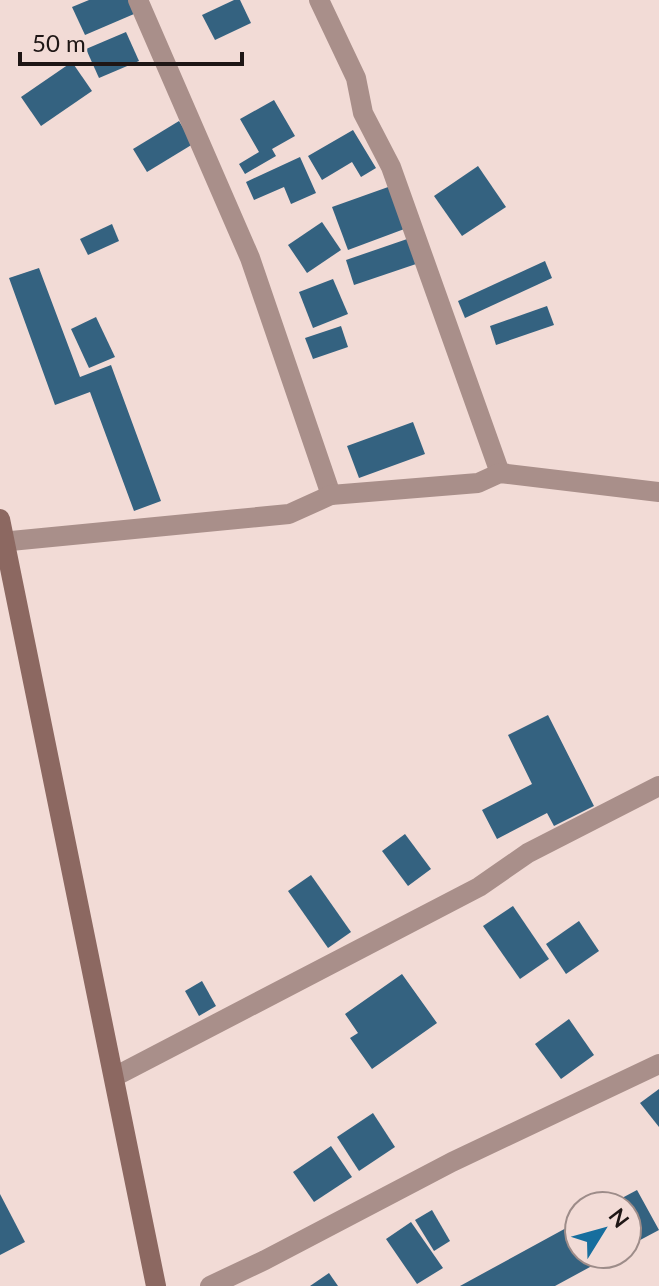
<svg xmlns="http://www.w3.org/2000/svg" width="659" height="1286" viewBox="0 0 659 1286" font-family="Lato,sans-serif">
  <rect width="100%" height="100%" fill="#f2dbd6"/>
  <!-- building -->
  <g fill="#346280">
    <path d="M89,0H136L141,11L85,35L72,7Z"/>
    <path d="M234,0H240L251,23L215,40L202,15Z"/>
    <path d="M126,32L139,61L99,78L86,49Z"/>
    <path d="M72,62L92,91L41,126L21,97Z"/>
    <path d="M274,100L295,136L272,149L276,156L245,174L239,164L259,152L240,119Z"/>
    <path d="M179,121L193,144L147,172L133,149Z"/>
    <path d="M353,130L376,168L361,177L352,162L322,180L308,156Z"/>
    <path d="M300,157L316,193L291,204L284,187L254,200L246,182Z"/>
    <path d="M478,166L506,207L462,236L434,196Z"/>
    <path d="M391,186L407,228L348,250L332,207Z"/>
    <path d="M322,222L341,250L307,273L288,245Z"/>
    <path d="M112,224L119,241L88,255L80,239Z"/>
    <path d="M413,237L422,262L354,285L346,260Z"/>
    <path d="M545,261L552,278L465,318L458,301Z"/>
    <path d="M39,268L80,377L111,365L161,501L134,511L90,392L55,405L9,278Z"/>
    <path d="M333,279L348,314L313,328L299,292Z"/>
    <path d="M547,306L554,325L496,345L490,326Z"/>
    <path d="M96,317L115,357L89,368L71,329Z"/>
    <path d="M341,326L348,347L313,359L305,338Z"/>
    <path d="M413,422L425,454L359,478L347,446Z"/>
    <path d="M548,715L594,806L554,826L547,813L497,839L482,810L532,784L508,735Z"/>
    <path d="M405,834L431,869L408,886L382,851Z"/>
    <path d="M311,875L351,932L328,948L288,891Z"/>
    <path d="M513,906L549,959L520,979L483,926Z"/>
    <path d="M579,921L599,951L566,974L546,944Z"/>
    <path d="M402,974L437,1023L372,1069L350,1038L358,1033L345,1014Z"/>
    <path d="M202,981L216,1006L199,1016L185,991Z"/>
    <path d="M569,1019L594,1055L561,1079L535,1044Z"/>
    <path d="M659,1089V1127L640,1103Z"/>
    <path d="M373,1113L395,1147L359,1171L337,1137Z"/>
    <path d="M331,1146L352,1177L314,1202L293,1172Z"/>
    <path d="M637,1190L659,1230L627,1247V1206H607Z"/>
    <path d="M0,1194L25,1242L0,1255Z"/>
    <path d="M432,1210L450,1241L434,1251L415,1220Z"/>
    <path d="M579,1221V1254H614L555,1286H460Z"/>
    <path d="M411,1222L443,1268L417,1284L386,1239Z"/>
    <path d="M329,1273L338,1286H310Z"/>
  </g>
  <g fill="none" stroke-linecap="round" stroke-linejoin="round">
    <!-- street -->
    <g stroke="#a98f8a" stroke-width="20">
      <path d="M138,0L250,258L331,495"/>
      <path d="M319,0L356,78L363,113L391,167L500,473"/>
      <path d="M0,542L289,514L331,495L478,483L500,473L659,492"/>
      <path d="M114,1077L479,887L528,853L659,786"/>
      <path d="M210,1286L265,1260L452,1162L659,1064"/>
    </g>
    <!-- secondary -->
    <path stroke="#8c6861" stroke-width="20" d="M0,519L156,1286"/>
  </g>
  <!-- north arrow -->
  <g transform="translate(603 1230) rotate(53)"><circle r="38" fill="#f2dbd6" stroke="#9d8c89" stroke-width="2"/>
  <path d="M0-6L14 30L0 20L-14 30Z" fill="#176e9e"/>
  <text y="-12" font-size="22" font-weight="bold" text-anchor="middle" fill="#1e1615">N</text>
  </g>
  <!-- scale -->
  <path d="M20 52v12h222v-12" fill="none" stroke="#1e1615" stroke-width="4"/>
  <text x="32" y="52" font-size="24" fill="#1e1615" stroke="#f2dbd6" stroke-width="6" paint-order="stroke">50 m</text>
</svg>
